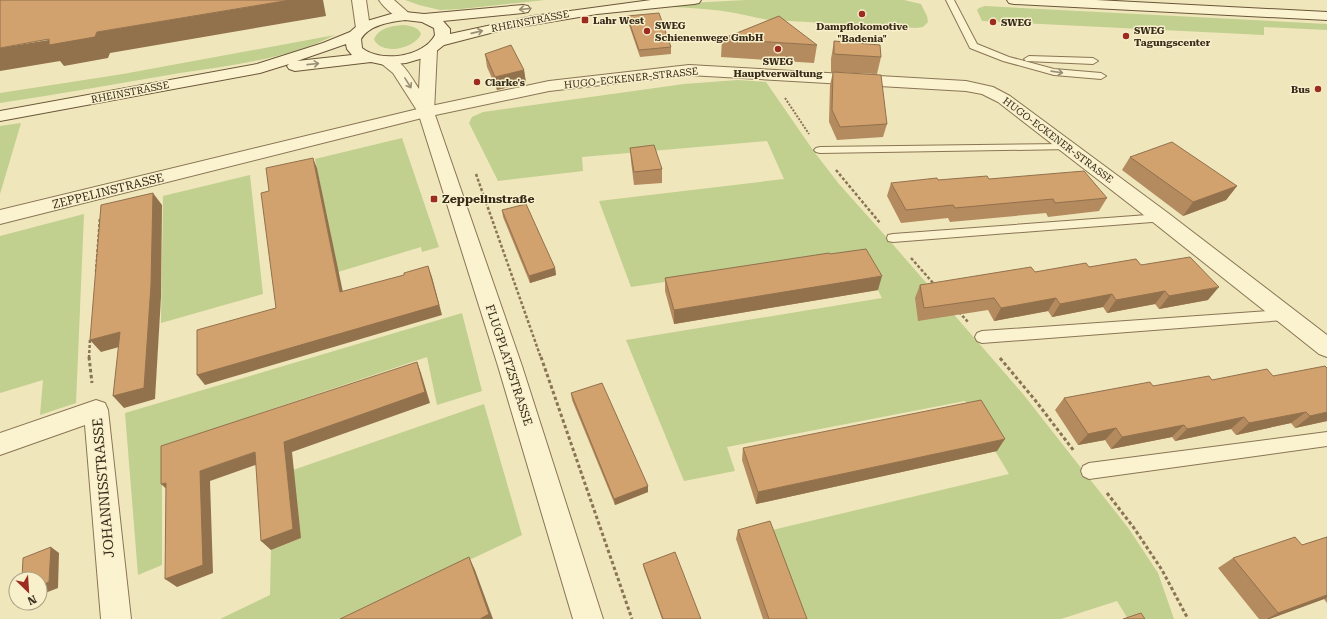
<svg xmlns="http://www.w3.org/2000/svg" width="1327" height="619" viewBox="0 0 1327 619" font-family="'Roboto Serif',serif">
  <rect width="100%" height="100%" fill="#f0e6bb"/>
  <!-- green -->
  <g fill="#c1cf8f">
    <path d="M405,0H545L461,9L440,10L419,5Z"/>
    <path d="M746,0H904L921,4L927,16L928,22L923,27L916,28L771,20C759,19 747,15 735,13C714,9 693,8 672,7L670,4Z"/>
    <path d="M985,6L1327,24V30L1264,27V35L982,21L977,10L979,8Z"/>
    <path d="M403,25C411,26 417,26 421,34C415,49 381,56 374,39C379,28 391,26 403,25Z"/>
    <path d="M335,35C288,59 232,65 180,73C120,83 60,94 0,103V93L123,74Z"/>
    <path d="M738,80L766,82L815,153L839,184L889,240L1023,394L1129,529L1158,573L1174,619H1128L1117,601L1061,619H801L768,531L1009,474L965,401L727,447L735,471L684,481L626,340L882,298L859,253L631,287L599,201L784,179L767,141L582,157L583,171L498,181L469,123L472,117L483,112L684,84Z"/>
    <path d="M21,123L0,194V126Z"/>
    <path d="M402,138L439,247L422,252L421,247L338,272L315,159Z"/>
    <path d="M250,175L263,294L161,323L163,196Z"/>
    <path d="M84,214L76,403L40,415L43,380L0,393V236Z"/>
    <path d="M462,313L482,391L437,405L427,357L162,446V565L138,575L125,413Z"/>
    <path d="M484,404L522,535L345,619H220L270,595L271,550L301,538L267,479Z"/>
  </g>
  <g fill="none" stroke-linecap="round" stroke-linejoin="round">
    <!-- service casing -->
    <g stroke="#897554" stroke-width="2">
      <g id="service">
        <path d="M946,0H954L977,44L1009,57L1054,69L1101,73L1106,76L1101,79L1054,75L1003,61L970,48Z"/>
        <path d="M1029,56L1093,58L1098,61L1093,64L1026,61L1024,59Z"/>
        <path d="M1067,144L1071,145L1073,147L1071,149L820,153L816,152L814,150L816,148L820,147Z"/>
        <path d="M1161,214L1165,215L1167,218L1165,221L893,242L888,241L887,238L888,235L893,234Z"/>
        <path d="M1284,310L1289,311L1291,315L1289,319L1284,320L982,343L977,341L975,337L977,333L982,331Z"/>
        <path d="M1327,432V446L1089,479L1083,476L1081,471L1083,466L1089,463Z"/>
      </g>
    </g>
    <!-- minor casing -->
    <g stroke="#897554" stroke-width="2">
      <g id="minor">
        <path d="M689,65L966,81L993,87L1010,96L1168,213L1327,335V357L1319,354L1154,223L998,102L982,94L966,91L689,75L549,91L426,117L0,224V210L426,107L549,81Z"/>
        <path d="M96,400L105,403L108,410L131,619H101L85,425L0,455V433Z"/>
      </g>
    </g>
    <!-- tertiary casing -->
    <g stroke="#897554" stroke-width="2">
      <g id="tertiary">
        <path d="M352,0H366L370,28L368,31L363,32L358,31L356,28Z"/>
        <path d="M379,0H394L412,16L410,19C399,22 385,9 379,0Z"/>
        <path d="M429,45L434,47L437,50L434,112L522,366L603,619H573L498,366L418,112L393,73L377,60L380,57C398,52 410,75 419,89L421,50L424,47Z"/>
      </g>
    </g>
    <!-- secondary casing -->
    <g stroke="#6a5638" stroke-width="2">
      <g id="secondary">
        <path d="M651,0H701L699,3L694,4L597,14L502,30L444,45L430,56L406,63L385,65L371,62L295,71L289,69L287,66L289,64L260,73L0,121V111L257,64L323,43L350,32L358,25L367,21L391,14L405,12L424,14L523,5L528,6L530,9L528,12L523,13L443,21L450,29V34L533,16ZM405,20L422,22L434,28L435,35C424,57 381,63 362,48L361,39C369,25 390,22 405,20ZM346,44L347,49L352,55L297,61Z"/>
        <path d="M1007,0H1096L1327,12V20L1014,4L1009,3Z"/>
      </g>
    </g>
    <!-- path-far2 -->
    <path stroke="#897554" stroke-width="2" stroke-dasharray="2 1.5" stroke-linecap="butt" d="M785,98L809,134"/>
    <!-- path-far1 -->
    <g stroke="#897554" stroke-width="2.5" stroke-dasharray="3 2" stroke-linecap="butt">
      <path d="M836,170L880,223"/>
      <path d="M476,174L541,358"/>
      <path d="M911,258L934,284"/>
      <path d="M96,272L100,217"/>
      <path d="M959,312L968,322"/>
      <path d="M89,358L90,339"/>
    </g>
    <!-- path -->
    <g stroke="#897554" stroke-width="3" stroke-dasharray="3.5 2.5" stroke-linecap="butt">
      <path d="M89,357L92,383"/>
      <path d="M541,357L632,619"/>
      <path d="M1000,358L1035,400L1074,451"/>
      <path d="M1107,493L1134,528L1162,570L1188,619"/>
    </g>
    <!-- service -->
    <use href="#service" fill="#fbf2cf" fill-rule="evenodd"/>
    <!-- minor -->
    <use href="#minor" fill="#fbf2cf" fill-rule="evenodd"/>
    <!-- tertiary -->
    <use href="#tertiary" fill="#fbf2cf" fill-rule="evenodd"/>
    <!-- secondary -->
    <use href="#secondary" fill="#fbf2cf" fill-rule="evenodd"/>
  </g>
  <!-- wall -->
  <g fill="#b48a5f">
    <path d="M627,16L671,47V54L640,57L628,22Z"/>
    <path d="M722,39L817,45L814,63L721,57Z"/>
    <path d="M834,41L881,57L877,74L831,72V59Z"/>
    <path d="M485,54L524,70L526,83L497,90L487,67Z"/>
    <path d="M833,72L887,124L883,137L837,140L829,122L830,85Z"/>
    <path d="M630,148L662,169V183L634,185L631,161Z"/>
    <path d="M1130,157L1237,186L1226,200L1183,216L1122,170Z"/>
    <path d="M989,179L1107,198L1099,211L1048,217L1046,213L950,222L948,218L901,223L887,196L891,183Z"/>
    <path d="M502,210L555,268L556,275L530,283L503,217Z"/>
    <path d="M830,254L878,290L674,324L665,291V278Z"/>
    <path d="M1141,265L1208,300L1159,309L1155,304L1107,313L1103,307L1052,317L1048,311L994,321L988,310L918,321L915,298L920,285L1035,272L1089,267Z"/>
    <path d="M1273,376L1327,421L1295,428L1291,423L1236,435L1231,429L1175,441L1172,437L1111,449L1105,440L1078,445L1055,410L1064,398L1153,386L1212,380Z"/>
    <path d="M571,393L648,486V492L615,505L572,400Z"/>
    <path d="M743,448L997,451L756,504L742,460Z"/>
    <path d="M738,530L807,619H763L736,539Z"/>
    <path d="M1327,537V603L1324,599L1269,619H1259L1218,568L1233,558L1302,545Z"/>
    <path d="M643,564L701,619H662L644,569Z"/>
  </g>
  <!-- shaded-wall -->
  <g fill="#92714d">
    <path d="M290,0H323L326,16L110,53L108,58L64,66L60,61L0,71V48Z"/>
    <path d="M524,70L526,83L497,90L495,77Z"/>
    <path d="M313,158L317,168L345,302L340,292Z"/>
    <path d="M1237,186L1226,200L1183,216L1193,202Z"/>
    <path d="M153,193L162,205L161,297L155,399L124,408L113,396Z"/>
    <path d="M428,266L432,277L442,315L205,385L197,375Z"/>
    <path d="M555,268L556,275L530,283L529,276Z"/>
    <path d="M882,276L878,290L674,324V310Z"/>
    <path d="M1219,287L1208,300L1159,309L1169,296Z"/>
    <path d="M1165,291L1155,304L1107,313L1116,300Z"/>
    <path d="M1112,294L1103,307L1052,317L1060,304Z"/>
    <path d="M1056,298L1048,311L994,321L1001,308Z"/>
    <path d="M120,332L130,344L101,352L90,340Z"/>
    <path d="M417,362L421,373L430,403L292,452L301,538L271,550L261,541L284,442Z"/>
    <path d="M1306,412L1291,423L1236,435L1249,423Z"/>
    <path d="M1327,412V421L1295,428L1310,416Z"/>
    <path d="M1244,417L1231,429L1175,441L1187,429Z"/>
    <path d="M1184,425L1172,437L1111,449L1122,437Z"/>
    <path d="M1116,428L1105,440L1078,445L1088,434Z"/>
    <path d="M1005,439L997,451L756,504L758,492Z"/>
    <path d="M255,452L264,462L210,481L213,573L177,587L165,579L200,471Z"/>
    <path d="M166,483L172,494L161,484Z"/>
    <path d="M648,486V492L615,505L614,499Z"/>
    <path d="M51,547L59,553L58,588L40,595V586Z"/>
    <path d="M469,557L475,570L493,619H480Z"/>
    <path d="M1327,595V598L1324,599L1269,619H1267L1278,613Z"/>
  </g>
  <!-- building -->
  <g fill="#d1a16e" stroke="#92714d">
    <path d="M0,0H290L97,32L95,37L49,45V39L0,48Z"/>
    <path d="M659,13L671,47L639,50L627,16Z"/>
    <path d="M779,16L817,45L722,39Z"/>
    <path d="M834,41L880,45L881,57L834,54Z"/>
    <path d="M511,45L524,70L495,77L485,54Z"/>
    <path d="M833,72L881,75L887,124L840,127L832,110Z"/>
    <path d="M1172,142L1237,186L1193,202L1130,157Z"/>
    <path d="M654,145L662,169L634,172L630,148Z"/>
    <path d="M313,158L340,292L404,275V273L428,266L439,305L197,375V330L276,308L261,193L269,191L266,168Z"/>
    <path d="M1084,171L1107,198L1055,203L1053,199L955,208L953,205L906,210L891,183L937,178L938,180L987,176L989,179Z"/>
    <path d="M153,193L151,285L144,388L113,396L120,332L90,340L101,205Z"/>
    <path d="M526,204L555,268L529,276L502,210Z"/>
    <path d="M866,249L882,276L674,310L665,278L829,253L830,254Z"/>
    <path d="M1190,257L1219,287L1169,296L1165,291L1116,300L1112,294L1060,304L1056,298L1001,308L994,298L924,308L920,285L1031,267L1035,272L1086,263L1089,267L1136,259L1141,265Z"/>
    <path d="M417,362L425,392L284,442L293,529L261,541L255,452L200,471L203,565L165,579L166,483L161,484V446Z"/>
    <path d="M1325,366L1327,368V412L1310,416L1306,412L1249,423L1244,417L1187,429L1184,425L1122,437L1116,428L1088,434L1064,398L1150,382L1153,386L1209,376L1212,380L1267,369L1273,376Z"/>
    <path d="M602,383L648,486L614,499L571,393Z"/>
    <path d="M981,400L1005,439L758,492L743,448Z"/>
    <path d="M770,521L807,619H769L738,530Z"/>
    <path d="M1295,537L1302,545L1327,537V595L1278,613L1233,558Z"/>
    <path d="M51,547L49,582L40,586V579H22L23,558Z"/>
    <path d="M675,552L701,619H663L643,564Z"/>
    <path d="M469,557L489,614L480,619H340Z"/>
    <path d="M1141,613L1145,619H1123Z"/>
  </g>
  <!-- one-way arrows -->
  <defs><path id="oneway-shaft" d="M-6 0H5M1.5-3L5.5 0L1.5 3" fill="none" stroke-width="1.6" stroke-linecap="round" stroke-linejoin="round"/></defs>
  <g stroke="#998e74">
    <use href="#oneway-shaft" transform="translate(525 9) rotate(174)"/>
    <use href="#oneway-shaft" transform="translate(477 32) rotate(-13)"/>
    <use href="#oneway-shaft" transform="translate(313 64) rotate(-6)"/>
    <use href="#oneway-shaft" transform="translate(1057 72) rotate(8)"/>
    <use href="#oneway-shaft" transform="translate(408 83) rotate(58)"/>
  </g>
  <!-- markers -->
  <g fill="#9c2b20" stroke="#f8efcb" stroke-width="1.5">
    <circle cx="862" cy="14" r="4"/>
    <rect x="581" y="16" width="8" height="8" rx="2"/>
    <circle cx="993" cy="22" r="4"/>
    <circle cx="647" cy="31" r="4"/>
    <circle cx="1126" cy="36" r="4"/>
    <circle cx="778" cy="49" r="4"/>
    <circle cx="477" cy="82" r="4"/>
    <circle cx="1318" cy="89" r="4"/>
    <rect x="430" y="195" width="8" height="8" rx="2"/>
  </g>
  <g text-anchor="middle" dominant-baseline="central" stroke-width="3" stroke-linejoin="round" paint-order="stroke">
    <!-- far-poi labels -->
    <g font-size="10" font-weight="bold" fill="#372b1a" stroke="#f8efcb" text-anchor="start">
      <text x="593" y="20">Lahr West</text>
      <text x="1001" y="22">SWEG</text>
      <text x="655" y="25">SWEG<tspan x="655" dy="12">Schienenwege GmbH</tspan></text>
      <text x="862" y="26" text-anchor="middle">Dampflokomotive<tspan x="862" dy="12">"Badenia"</tspan></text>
      <text x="1134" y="30">SWEG<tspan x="1134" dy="12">Tagungscenter</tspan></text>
      <text x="778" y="61" text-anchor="middle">SWEG<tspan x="778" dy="12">Hauptverwaltung</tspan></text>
      <text x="485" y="82">Clarke's</text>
      <text x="1310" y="89" text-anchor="end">Bus</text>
    </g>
    <!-- far-street labels -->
    <g font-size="10" fill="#372b1a" stroke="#f8efcb">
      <text transform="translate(530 21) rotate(-11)">RHEINSTRASSE</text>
      <text transform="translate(631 78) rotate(-6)">HUGO-ECKENER-STRASSE</text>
      <text transform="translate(130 92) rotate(-11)">RHEINSTRASSE</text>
      <text transform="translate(1058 140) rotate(37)">HUGO-ECKENER-STRASSE</text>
    </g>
    <!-- street labels -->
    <g font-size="12" fill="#372b1a" stroke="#f8efcb">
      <text transform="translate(108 191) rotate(-14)">ZEPPELINSTRASSE</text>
      <text transform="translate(509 365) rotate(72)">FLUGPLATZSTRASSE</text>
    </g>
    <!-- poi labels -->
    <g font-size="12" font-weight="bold" fill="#372b1a" stroke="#f8efcb" text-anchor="start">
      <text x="442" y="199">Zeppelinstraße</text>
    </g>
    <!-- near-street labels -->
    <g font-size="14" fill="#372b1a" stroke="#f8efcb">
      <text transform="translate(103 488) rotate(-95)">JOHANNISSTRASSE</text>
    </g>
  </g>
  <!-- north arrow -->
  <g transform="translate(28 591) rotate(155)"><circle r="19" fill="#f8efcb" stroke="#aba184"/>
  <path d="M0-3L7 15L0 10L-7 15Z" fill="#9c2b20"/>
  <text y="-6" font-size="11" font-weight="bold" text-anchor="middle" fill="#372b1a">N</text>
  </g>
</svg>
